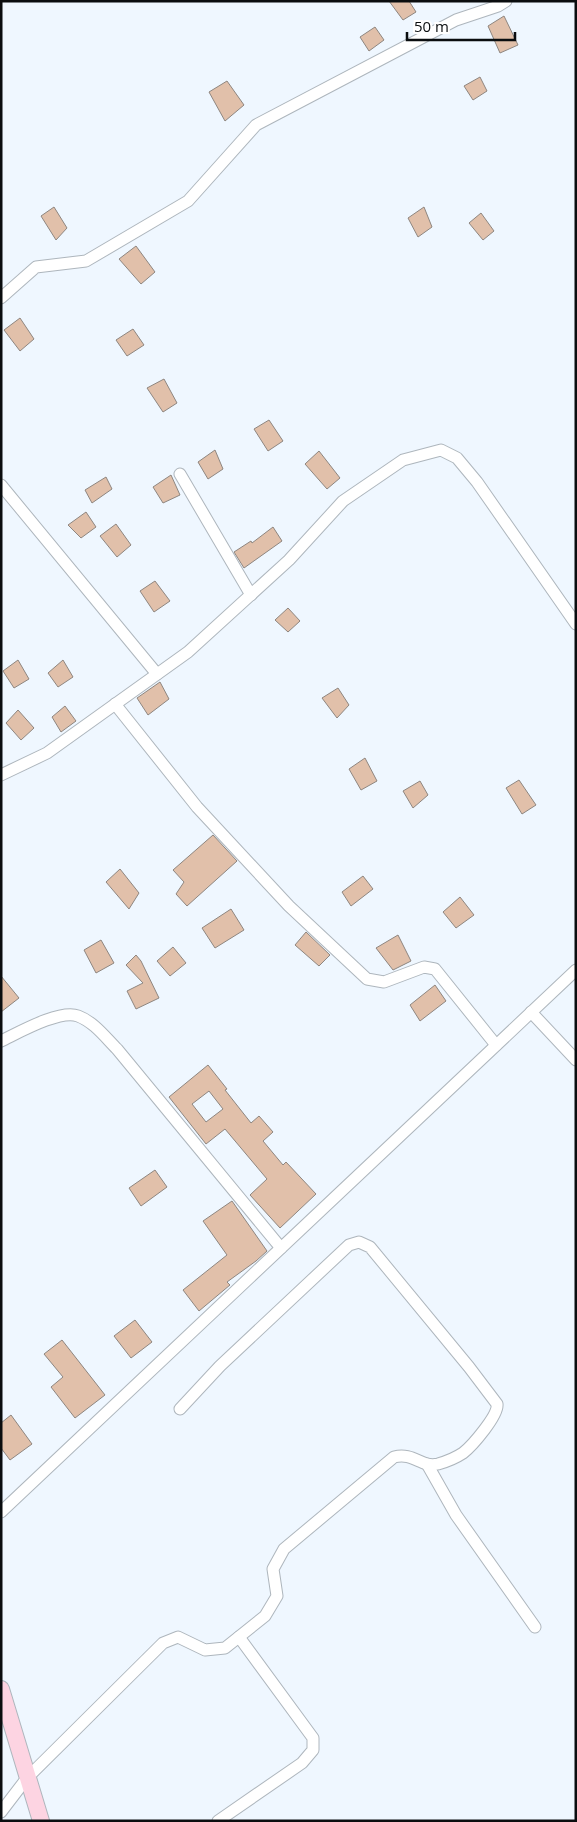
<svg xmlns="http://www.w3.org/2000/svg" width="577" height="1822" viewBox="0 0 577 1822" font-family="'Open Sans',sans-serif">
  <rect width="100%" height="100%" fill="#eff7ff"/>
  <!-- building -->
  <g fill="#e1c0aa" stroke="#8e8680" fill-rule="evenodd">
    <path d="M389,1H409L416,12L403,20Z"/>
    <path d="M504,16L518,45L500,53L488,26Z"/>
    <path d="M375,27L384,40L369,51L360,37Z"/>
    <path d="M480,77L487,91L473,100L464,86Z"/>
    <path d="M227,81L244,105L225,121L209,92Z"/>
    <path d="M54,207L67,228L56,240L41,216Z"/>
    <path d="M424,207L432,227L418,237L408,218Z"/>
    <path d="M481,213L494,231L483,240L469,223Z"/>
    <path d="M136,246L155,272L141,284L119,259Z"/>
    <path d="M20,318L34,339L20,351L4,330Z"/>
    <path d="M133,329L144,345L127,356L116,340Z"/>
    <path d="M164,379L177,403L163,412L147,388Z"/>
    <path d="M269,420L283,441L268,451L254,429Z"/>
    <path d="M215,450L223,469L208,479L198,462Z"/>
    <path d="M319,451L340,478L327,489L305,464Z"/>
    <path d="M171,475L180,495L163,503L153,487Z"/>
    <path d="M106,477L112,489L92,503L85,490Z"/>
    <path d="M86,512L96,527L81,538L68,525Z"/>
    <path d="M116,524L131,545L117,557L100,536Z"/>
    <path d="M273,527L282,541L244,568L234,552L251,541L252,543Z"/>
    <path d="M155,581L170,601L154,612L140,591Z"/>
    <path d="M288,608L300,621L288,632L275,620Z"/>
    <path d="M18,660L29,679L14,688L3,671Z"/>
    <path d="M63,660L73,677L58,687L48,673Z"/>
    <path d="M160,682L169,699L148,715L137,698Z"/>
    <path d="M338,688L349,705L337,718L322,698Z"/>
    <path d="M65,706L76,721L61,732L52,717Z"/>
    <path d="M18,710L34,728L21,740L6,723Z"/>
    <path d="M365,758L377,781L361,790L349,769Z"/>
    <path d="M519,780L536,805L522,814L506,788Z"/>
    <path d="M420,781L428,795L413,808L403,791Z"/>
    <path d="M213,835L237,861L187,906L176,894L184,882L173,870Z"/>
    <path d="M120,869L139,893L129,909L106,882Z"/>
    <path d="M363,876L373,889L351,906L342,892Z"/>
    <path d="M460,897L474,915L456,928L443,912Z"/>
    <path d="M231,909L244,930L215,948L202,928Z"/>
    <path d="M306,932L330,955L319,966L295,945Z"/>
    <path d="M398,935L411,961L393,970L376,948Z"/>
    <path d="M101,940L114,963L96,973L84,950Z"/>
    <path d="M173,947L186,963L170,976L157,961Z"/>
    <path d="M136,955L141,961L159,998L136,1009L127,991L143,983L126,965Z"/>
    <path d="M1,976L19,998L1,1012Z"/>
    <path d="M435,985L446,1001L420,1021L410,1005Z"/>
    <path d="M208,1065L227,1089L225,1090L251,1123L259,1116L273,1132L263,1141L283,1165L286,1162L316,1194L280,1228L250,1195L267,1179L225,1129L206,1144L169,1097ZM209,1091L223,1109L206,1122L192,1104Z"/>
    <path d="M155,1170L167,1187L141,1206L129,1188Z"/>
    <path d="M232,1201L267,1251L256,1261L227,1282L230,1285L199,1311L183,1290L227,1255L203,1221Z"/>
    <path d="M135,1320L152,1342L131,1358L114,1336Z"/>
    <path d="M62,1340L105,1395L75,1418L51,1387L63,1377L44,1354Z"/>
    <path d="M11,1415L32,1444L10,1460L1,1448V1423Z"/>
  </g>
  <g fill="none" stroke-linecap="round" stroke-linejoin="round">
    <!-- street casing -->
    <g stroke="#aeb6bd" stroke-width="13">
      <g id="street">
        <path d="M1,298L36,267L86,261L188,201L256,125L456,20L498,6L506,1"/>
        <path d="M180,474L251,595"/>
        <path d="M1,485L157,674"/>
        <path d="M115,704L197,807L289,906L367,979L384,982L424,967L435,969L496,1045"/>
        <path d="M1,775L47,753L188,652L289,560L343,501L403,460L441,450L457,458L477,482L576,624"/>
        <path d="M531,1012L576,1060"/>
        <path d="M1,1041C18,1033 60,1009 78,1016C94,1022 105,1037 117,1049L281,1248"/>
        <path d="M427,1464L456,1515L535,1627"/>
        <path d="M1,1512L576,970"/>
        <path d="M1,1812L27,1778L163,1643L178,1637L205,1650L225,1648L265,1616L277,1596L273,1569L284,1549L394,1457C414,1452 421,1468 438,1464C445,1462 457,1457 463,1453C472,1446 499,1415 497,1404L469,1367L370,1247L359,1242L349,1245L220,1366L180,1409"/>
        <path d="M218,1821L302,1763L313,1750V1738L239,1637"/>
      </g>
    </g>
    <!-- secondary casing -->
    <g stroke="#aeb6bd" stroke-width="18">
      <path id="secondary" d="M1,1689L41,1821"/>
    </g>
    <!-- street -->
    <use href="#street" stroke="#fff" stroke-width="11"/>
    <!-- secondary -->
    <use href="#secondary" stroke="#fdd4e2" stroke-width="16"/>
  </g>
  <!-- border -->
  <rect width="577" height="1822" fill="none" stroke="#0a0d0f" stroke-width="5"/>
  <!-- scale -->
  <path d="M407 32v8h108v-8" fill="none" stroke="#0a0d0f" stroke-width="2.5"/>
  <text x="414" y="32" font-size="15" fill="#0a0d0f" stroke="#ffffff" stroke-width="4" paint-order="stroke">50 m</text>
</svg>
